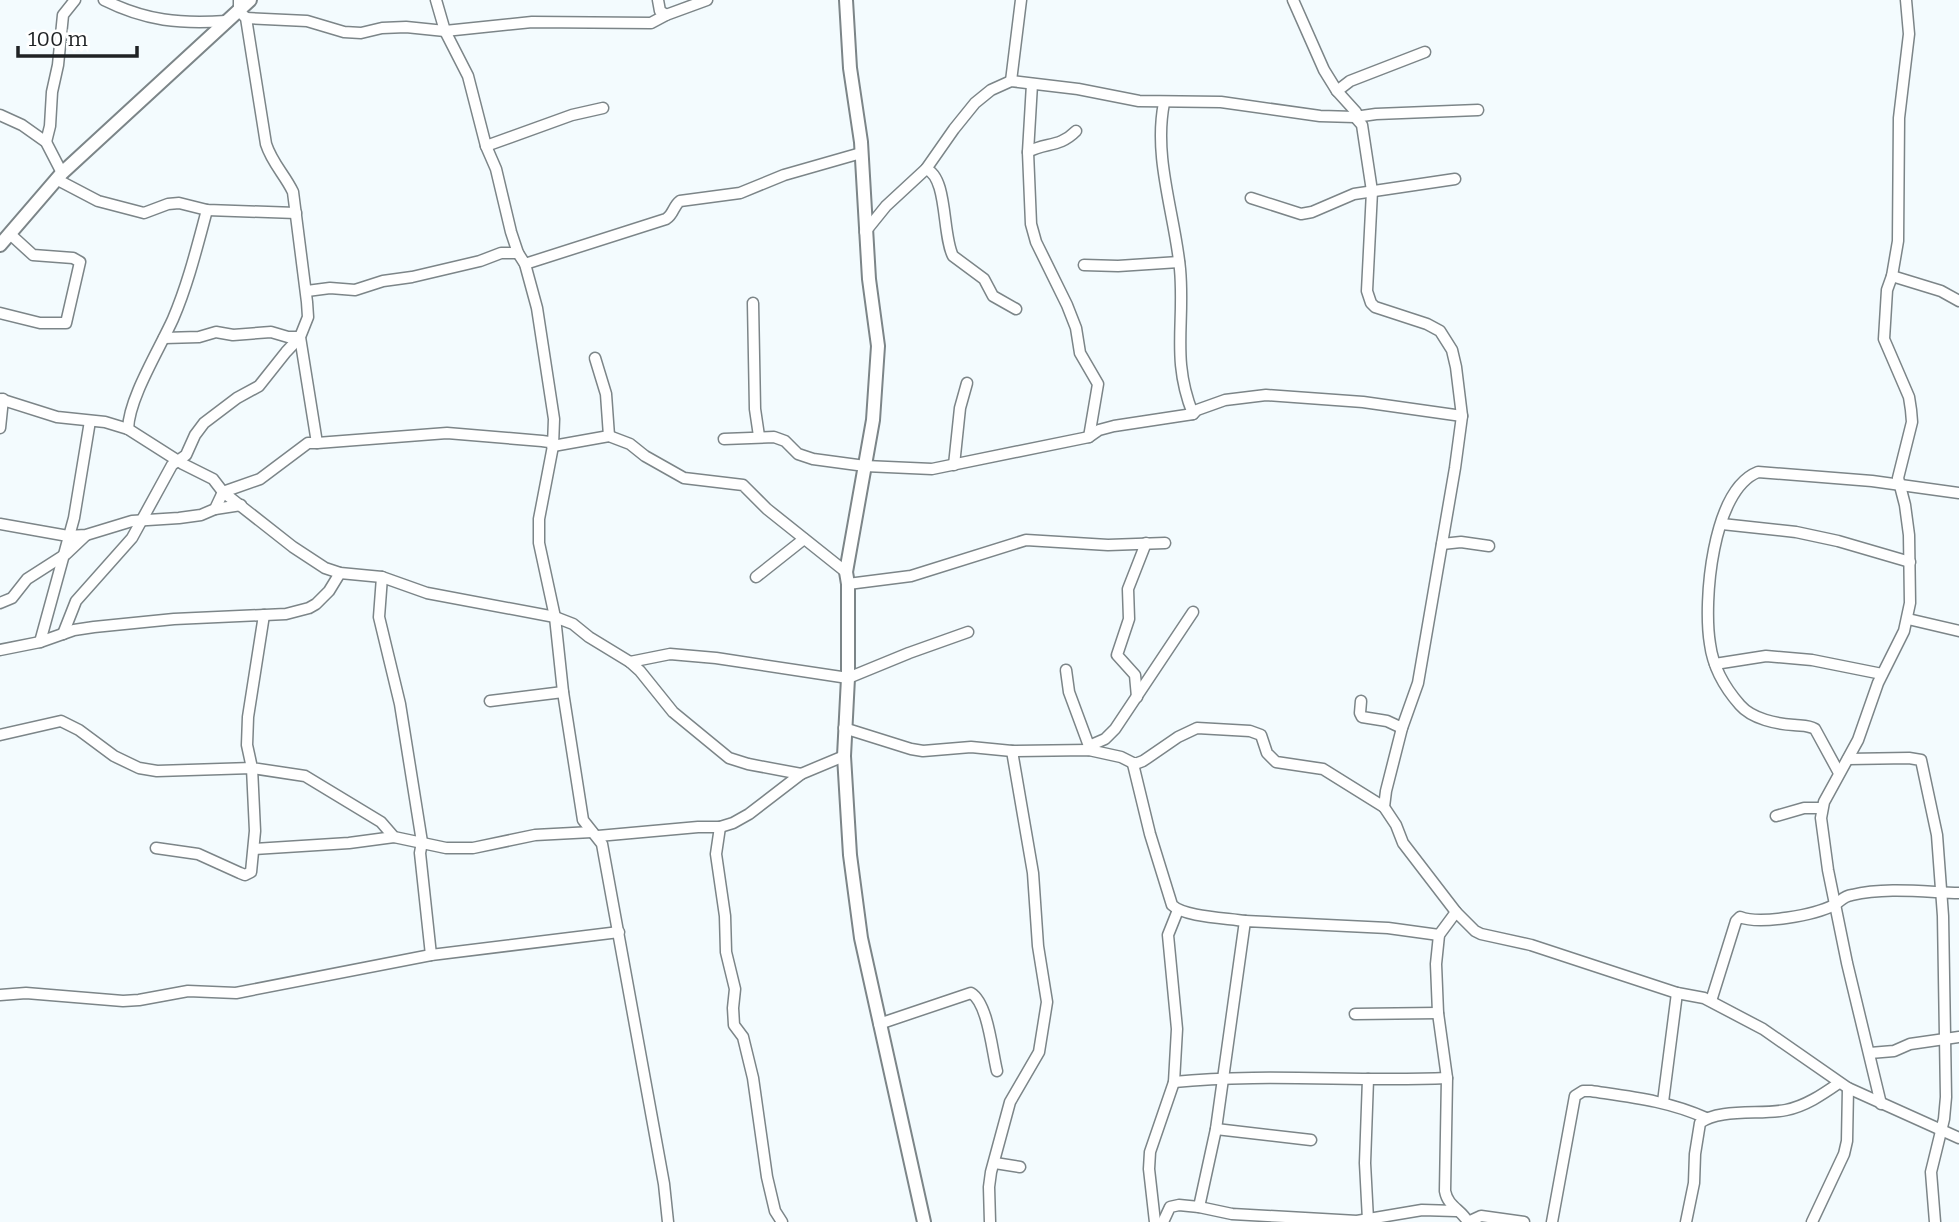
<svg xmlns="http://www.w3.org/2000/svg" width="1959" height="1222" viewBox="0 0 1959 1222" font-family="Bitter,serif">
  <rect width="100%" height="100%" fill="#f3fbfe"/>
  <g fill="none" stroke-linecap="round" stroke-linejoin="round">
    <!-- minor casing -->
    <g stroke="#7c8588" stroke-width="13">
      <g id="minor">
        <path d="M104,0C146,21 180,24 226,21"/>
        <path d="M239,0V11L246,18L266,144C272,163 285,175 293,192L307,302L308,317L300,337L317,443L447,433L542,441L549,442L553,446L609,436L630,444L645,456L684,478L743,485L767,509L846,572"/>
        <path d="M436,0L445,31L468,76L486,146L496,169L511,232L518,253L525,264L537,308L554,419L553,446L539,519V543L555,617L563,692L583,820L602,844L664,1184L668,1222"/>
        <path d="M658,0L660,11L666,15"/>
        <path d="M1293,0L1324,70L1337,91L1356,112L1355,117L1362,125L1372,191L1367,291L1371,303L1375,307L1427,324L1440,331L1452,350L1456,367L1462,416L1455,468L1418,683L1402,728L1386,791L1384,807L1396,825L1403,843L1456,912"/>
        <path d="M246,18L307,21L344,32L361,33L382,28L406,27L445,31L532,22L651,23L666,15L707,0"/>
        <path d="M1011,81L1021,0"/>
        <path d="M1032,84L1028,152L1031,224L1036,242L1067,305L1076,328L1080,353L1098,384L1089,437"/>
        <path d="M1337,91L1350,81L1425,52"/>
        <path d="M1164,103C1153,158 1175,215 1180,269C1185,324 1171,359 1193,414"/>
        <path d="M0,115L22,125L46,142L62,173"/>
        <path d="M46,142L50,126L52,92L58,65L63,15L75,0"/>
        <path d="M486,146L572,115L603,108"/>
        <path d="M1028,152C1046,142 1059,148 1076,131"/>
        <path d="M926,169C948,177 942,235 953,256L984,279L993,296L1016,309"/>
        <path d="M56,179L98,201L144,213L168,204L179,203L207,210L296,213"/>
        <path d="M1251,198L1301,214L1312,212L1354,194L1455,179"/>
        <path d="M865,232L886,206L926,169L954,129L975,103L991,90L1011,81L1078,89L1139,101L1221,102L1320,116L1355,117L1376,114L1478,110"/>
        <path d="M525,264L666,219C674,214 673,206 680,201L740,193L784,175L861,153"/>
        <path d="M1084,265L1118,266L1179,262"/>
        <path d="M1892,276L1941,291L1959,301"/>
        <path d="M307,291L330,288L355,290L383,281L412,277L480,261L501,253H518"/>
        <path d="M753,303L755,409L759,436"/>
        <path d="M0,313L40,323H66L80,262L73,258L33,255L10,234"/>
        <path d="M595,358L606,394L609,436"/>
        <path d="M0,399L57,417L105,422L128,429L183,464L213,479L223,492L293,547L325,568L340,573L382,577L427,593L555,617L573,624L589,637L630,662L640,671L673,712L729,758L748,764L801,774L844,756"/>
        <path d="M0,428L3,399"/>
        <path d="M128,429C129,398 159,350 173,319C188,284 197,247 207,210"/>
        <path d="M724,439L774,437L785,441L798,454L813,459L865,466L932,469L1089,437L1099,430L1114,426L1193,414L1197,410L1225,400L1266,395L1363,402L1462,416"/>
        <path d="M954,465L960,408L967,383"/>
        <path d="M215,509L241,505"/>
        <path d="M0,524L68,536L86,535L132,521L179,518L201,515L215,509L223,492L260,479L308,443H317"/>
        <path d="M1722,524L1796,532L1838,541L1910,562"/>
        <path d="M1442,544L1461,542L1489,546"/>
        <path d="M382,577L379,617L400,704L422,842L420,853L431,955"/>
        <path d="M756,577L804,539"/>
        <path d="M848,584L911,576L1026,540L1108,545L1165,543"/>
        <path d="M0,603L12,598L27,579L66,554L85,536"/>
        <path d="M264,615L248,717L247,745L252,768L305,776L381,822L394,837L446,848H473L535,835L592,832"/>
        <path d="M1908,619L1959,631"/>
        <path d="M63,634L76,601L132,538L172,465L186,455L195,435L204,423L237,398L259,386L286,352L300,337H288L271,332L233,335L216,332L199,337L164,338"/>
        <path d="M40,642L74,518L90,421"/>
        <path d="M0,650L40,642L74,630L94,627L174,619L286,614L309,608L316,604L329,591L340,573"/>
        <path d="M630,662L670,654L716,658L848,678L909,653L968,632"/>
        <path d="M1715,664L1766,656L1812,660L1882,674"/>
        <path d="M1066,670L1069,692L1089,746"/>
        <path d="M1137,697L1135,675L1117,655L1129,619L1128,589L1146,543"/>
        <path d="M490,701L563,692"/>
        <path d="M1361,701L1360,713L1362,717L1387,721L1402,728"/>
        <path d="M844,728L911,749L923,751L971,747L1012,751L1089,750L1121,757L1135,764L1143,761L1178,737L1197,728L1250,731L1261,735L1267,753L1276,762L1323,769L1384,807"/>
        <path d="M0,735L61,721L79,730L114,756L139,768L157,771L252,768L255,831L251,872L245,875L240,873L198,854L156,848"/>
        <path d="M1089,750V746L1105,739L1115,729L1193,612"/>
        <path d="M1848,759L1909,758L1921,760L1937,835L1943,916L1946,1097L1944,1119L1931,1172L1935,1222"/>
        <path d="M1133,764L1150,834L1172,905C1184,917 1227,918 1245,921"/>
        <path d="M1839,773L1815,729C1808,725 1802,726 1794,725C1777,724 1752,719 1740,705C1725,688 1713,667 1710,644C1703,602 1712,490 1758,472L1872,481L1959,493"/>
        <path d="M1776,816L1804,808H1822"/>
        <path d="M720,827L716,854L725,916L726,952L735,989L733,1008L734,1025L743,1037L753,1078L767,1177L775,1211L782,1222"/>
        <path d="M598,836L698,827H720L733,823L749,814L801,774"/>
        <path d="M254,849L349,843L394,837"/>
        <path d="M0,995L26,993L123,1001L139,1000L188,991L236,993L431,955L619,932"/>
        <path d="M1711,1001L1736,921L1740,917C1760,925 1815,915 1834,905C1840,902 1843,896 1852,895C1885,887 1925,892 1959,893"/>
        <path d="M1355,1014L1438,1013"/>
        <path d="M879,1024L971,993C988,1003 992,1051 997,1071"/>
        <path d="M1870,1053L1894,1051L1910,1044L1959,1037"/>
        <path d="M1174,1082C1264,1073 1356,1082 1447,1078"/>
        <path d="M1663,1102L1677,993"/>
        <path d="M1881,1104L1847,963L1828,870L1821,818L1824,802L1858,740L1878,683L1904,631L1910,603L1909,535L1905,505L1898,478L1912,422L1911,410L1909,397L1884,339L1887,290L1892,276L1898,241L1899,118L1909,34L1906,0"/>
        <path d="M1216,1129L1311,1140"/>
        <path d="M995,1163L1020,1167"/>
        <path d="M1199,1207L1216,1129L1245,921L1388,928L1439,935"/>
        <path d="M1368,1220L1365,1163L1368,1079"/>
        <path d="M990,1222L989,1187L991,1172L1010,1102L1039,1052L1047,1002L1038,946L1033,873L1012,751"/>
        <path d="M1155,1222L1149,1169L1150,1152L1174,1082L1177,1029L1168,935L1178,910"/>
        <path d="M1163,1222L1170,1207L1179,1205L1199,1207L1232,1214L1357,1221L1422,1210L1456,1211"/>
        <path d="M1468,1222C1461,1209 1448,1207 1445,1191L1447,1078L1438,1013L1436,964L1439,935L1456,912L1475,931L1481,934L1531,945L1677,993L1704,998L1763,1029L1848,1088L1959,1138"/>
        <path d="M1468,1222L1481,1216L1524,1222"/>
        <path d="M1552,1222L1575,1096L1583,1091H1591C1631,1097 1669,1101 1706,1118"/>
        <path d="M1686,1222L1694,1183L1695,1154L1700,1123C1718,1108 1762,1115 1786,1110C1806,1106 1823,1094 1839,1083"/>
        <path d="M1812,1222L1844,1154L1847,1141L1848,1088"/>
      </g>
    </g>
    <!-- tertiary casing -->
    <g stroke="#7c8588" stroke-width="16">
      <g id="tertiary">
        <path d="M846,0L850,68L861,142L869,279L878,346L873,420L846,572L848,584V678L844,756L850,855L861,938L924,1222"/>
        <path d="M0,245L62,173L250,0"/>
      </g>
    </g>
    <!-- minor -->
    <use href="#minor" stroke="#fff" stroke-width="10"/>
    <!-- tertiary -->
    <use href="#tertiary" stroke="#fff" stroke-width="12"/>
  </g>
  <!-- scale -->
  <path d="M18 46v10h119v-10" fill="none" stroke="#1f2224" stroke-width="3.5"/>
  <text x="28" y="46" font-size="21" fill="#1f2224" stroke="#ffffff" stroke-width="5" paint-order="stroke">100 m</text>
</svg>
